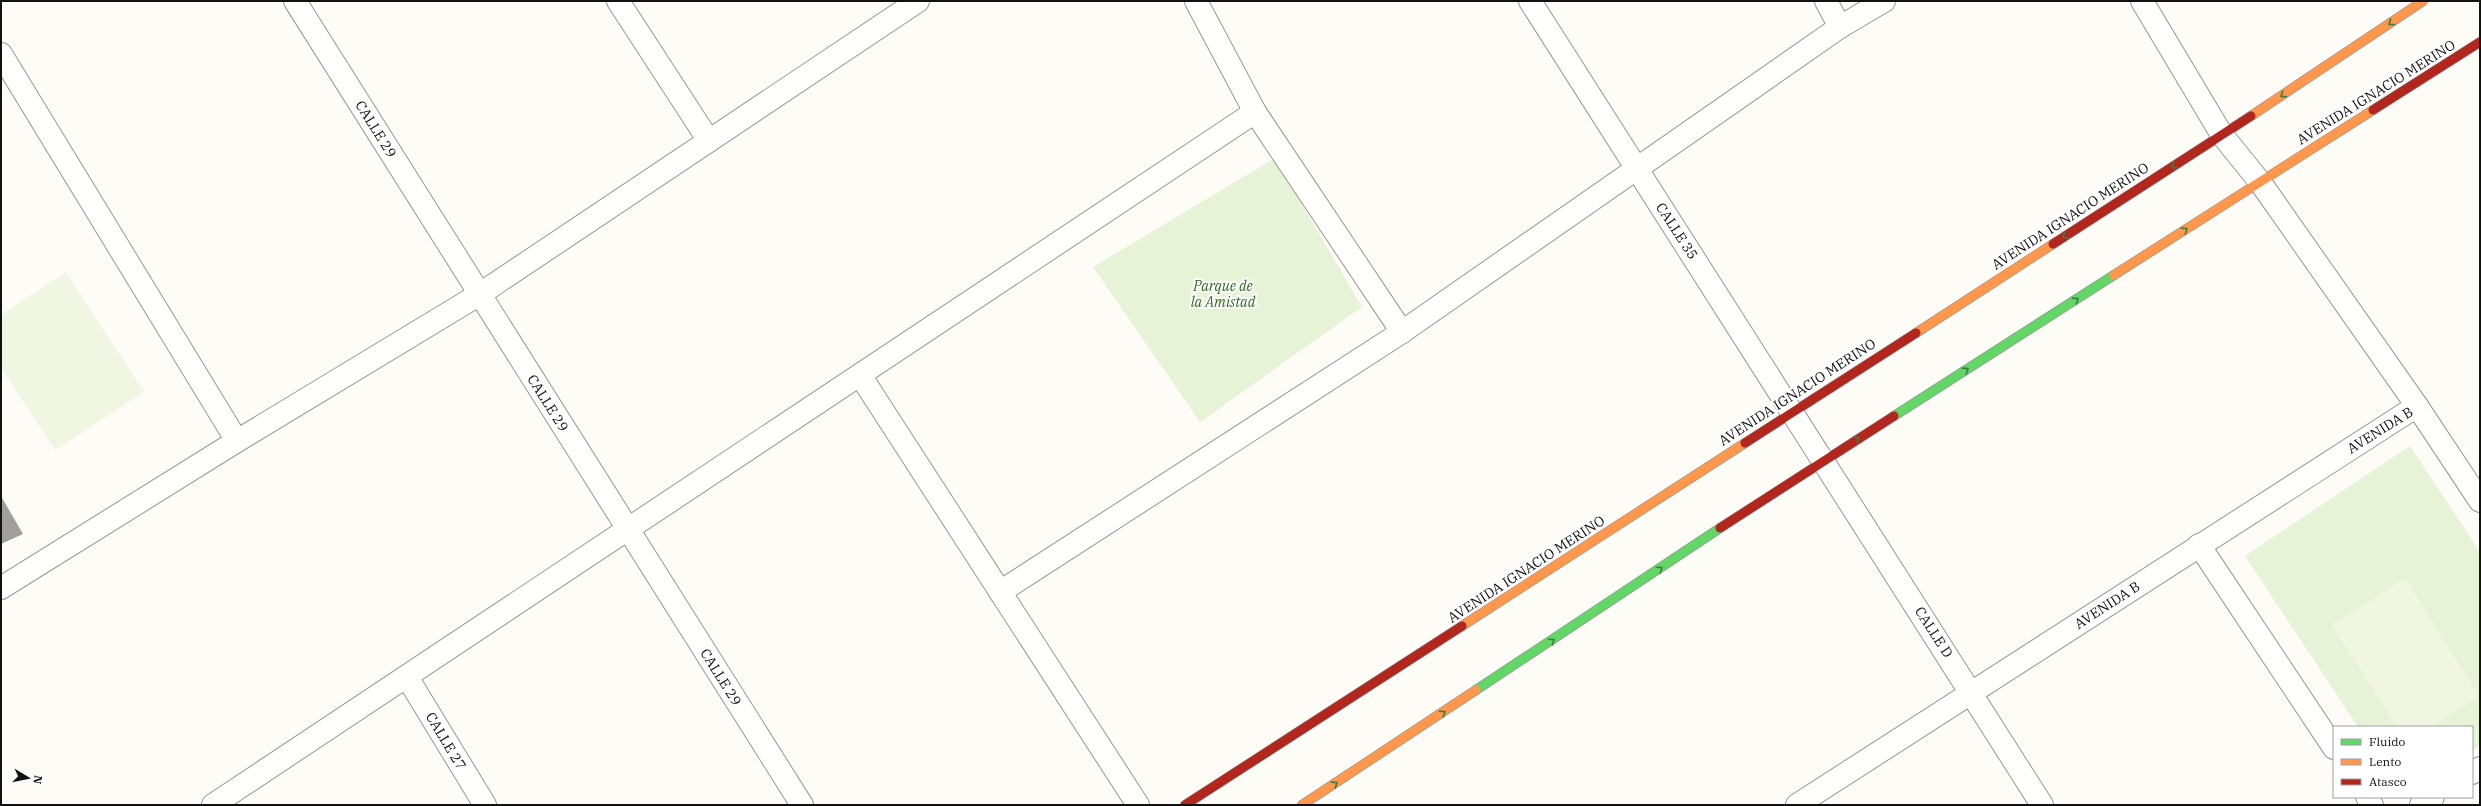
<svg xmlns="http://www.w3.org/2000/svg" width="2481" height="806" viewBox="0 0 2481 806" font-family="'IBM Plex Serif',serif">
  <rect width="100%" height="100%" fill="#fdfcf7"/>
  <!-- green -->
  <g fill="#e7f3d7">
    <path d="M1275,158L1362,307L1200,422L1093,267Z"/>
    <path d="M2410,446L2480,552V746L2472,751V727H2358L2245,556Z"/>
  </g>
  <!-- pitch -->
  <g fill="#f0f6e1">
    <path d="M66,272L144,392L55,450L1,368V315Z"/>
    <path d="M2405,578L2479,696L2431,727H2397L2332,625Z"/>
  </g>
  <!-- building -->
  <path fill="#a19f9c" d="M1,496L23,534L1,544Z"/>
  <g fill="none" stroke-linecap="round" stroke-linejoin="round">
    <!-- street casing -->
    <g stroke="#979795" stroke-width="24">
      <g id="street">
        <path d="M295,1L802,805"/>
        <path d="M618,1L709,141"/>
        <path d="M1196,1L1255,112L1402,332"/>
        <path d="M1530,1L2042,805"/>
        <path d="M1826,1L1840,27"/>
        <path d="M2142,1L2222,135L2260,182L2417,406L2480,501"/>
        <path d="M1,54L237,441"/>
        <path d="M860,375L1138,805"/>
        <path d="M2199,545L2334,748"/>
        <path d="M1,588L237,441L480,294L918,1"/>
        <path d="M1000,592L1402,332L1840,27L1884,1"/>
        <path d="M407,677L485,805"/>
        <path d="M2472,773L2480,768"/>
        <path d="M2367,797L2372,805"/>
        <path d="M213,805L1255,112"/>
        <path d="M1797,805L2417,406"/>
        <path d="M2421,805L2433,797"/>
      </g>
    </g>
    <!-- fast casing -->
    <g stroke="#8e8d8b" stroke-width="10">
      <g id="fast">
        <path d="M1894,416L2114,275"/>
        <path d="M1476,690L1720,528"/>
      </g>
    </g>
    <!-- slow casing -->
    <g stroke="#8e8d8b" stroke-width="10">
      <g id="slow">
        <path d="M2251,116L2423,1"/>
        <path d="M2114,275L2373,110"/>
        <path d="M1916,333L2053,244"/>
        <path d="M1462,626L1745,443"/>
        <path d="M1302,805L1476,690"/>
      </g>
    </g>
    <!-- jam casing -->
    <g stroke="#8e8d8b" stroke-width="10">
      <g id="jam">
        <path d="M2373,110L2480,42"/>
        <path d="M2053,244L2251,116"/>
        <path d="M1745,443L1916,333"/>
        <path d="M1720,528L1894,416"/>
        <path d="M1185,805L1462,626"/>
      </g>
    </g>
    <!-- street -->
    <use href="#street" stroke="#fffffe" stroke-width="22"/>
    <!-- fast -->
    <use href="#fast" stroke="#63d668" stroke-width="9"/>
    <!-- slow -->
    <use href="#slow" stroke="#ff974d" stroke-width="9"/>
    <!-- jam -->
    <use href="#jam" stroke="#b3261e" stroke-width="9"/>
  </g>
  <!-- one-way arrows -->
  <defs><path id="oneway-chevron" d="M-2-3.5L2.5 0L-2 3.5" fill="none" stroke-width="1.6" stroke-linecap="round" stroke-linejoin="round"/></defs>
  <g stroke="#3e7d41">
    <use href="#oneway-chevron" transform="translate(2391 23) rotate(146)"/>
    <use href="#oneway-chevron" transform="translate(2283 95) rotate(146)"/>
    <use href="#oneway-chevron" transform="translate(2174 166) rotate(147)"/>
    <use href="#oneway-chevron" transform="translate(2185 230) rotate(-33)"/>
    <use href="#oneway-chevron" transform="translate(2065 236) rotate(147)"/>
    <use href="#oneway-chevron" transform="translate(2076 300) rotate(-33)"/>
    <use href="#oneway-chevron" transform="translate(1966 370) rotate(-33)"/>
    <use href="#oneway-chevron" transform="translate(1857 439) rotate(-33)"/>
    <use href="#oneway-chevron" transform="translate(1660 569) rotate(-34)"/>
    <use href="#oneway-chevron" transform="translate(1552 641) rotate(-34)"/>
    <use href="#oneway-chevron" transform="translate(1443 713) rotate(-34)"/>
    <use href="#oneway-chevron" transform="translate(1335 784) rotate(-33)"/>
  </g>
  <g text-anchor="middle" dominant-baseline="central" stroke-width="4" stroke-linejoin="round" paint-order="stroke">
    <!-- street labels -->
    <g font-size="14" fill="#111" stroke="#fff">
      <text transform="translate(2376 92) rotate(-32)">AVENIDA IGNACIO MERINO</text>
      <text transform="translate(376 129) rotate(58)">CALLE 29</text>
      <text transform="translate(2070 216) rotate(-33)">AVENIDA IGNACIO MERINO</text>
      <text transform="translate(1677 231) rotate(57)">CALLE 35</text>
      <text transform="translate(1797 392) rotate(-33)">AVENIDA IGNACIO MERINO</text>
      <text transform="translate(548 403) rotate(58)">CALLE 29</text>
      <text transform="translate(2380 430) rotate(-32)">AVENIDA B</text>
      <text transform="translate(1526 569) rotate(-33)">AVENIDA IGNACIO MERINO</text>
      <text transform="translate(2107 605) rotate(-33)">AVENIDA B</text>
      <text transform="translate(1934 632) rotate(57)">CALLE D</text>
      <text transform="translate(721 677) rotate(58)">CALLE 29</text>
      <text transform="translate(446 741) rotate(59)">CALLE 27</text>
    </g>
    <!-- park labels -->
    <g font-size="14" font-style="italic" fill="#2f6b1f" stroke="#fff">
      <text x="1223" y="286">Parque de<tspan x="1223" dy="16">la Amistad</tspan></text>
    </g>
  </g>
  <!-- border -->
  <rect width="2481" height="806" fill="none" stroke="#111111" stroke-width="4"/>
  <!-- legend -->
  <rect x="2333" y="726" width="140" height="72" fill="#ffffff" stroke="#a0a0a0"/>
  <rect x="2341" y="739" width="20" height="6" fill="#63d668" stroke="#a0a0a0"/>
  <text x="2369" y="746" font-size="12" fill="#111111">Fluido</text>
  <rect x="2341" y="759" width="20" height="6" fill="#ff974d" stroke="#a0a0a0"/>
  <text x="2369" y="766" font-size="12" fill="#111111">Lento</text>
  <rect x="2341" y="779" width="20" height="6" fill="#b3261e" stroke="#a0a0a0"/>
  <text x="2369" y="786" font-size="12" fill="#111111">Atasco</text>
  <!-- north arrow -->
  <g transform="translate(28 778) rotate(100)" stroke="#ffffff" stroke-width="3" paint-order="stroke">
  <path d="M0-3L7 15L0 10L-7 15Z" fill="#111111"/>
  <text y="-6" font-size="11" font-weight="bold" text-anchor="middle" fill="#111111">N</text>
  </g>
</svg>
